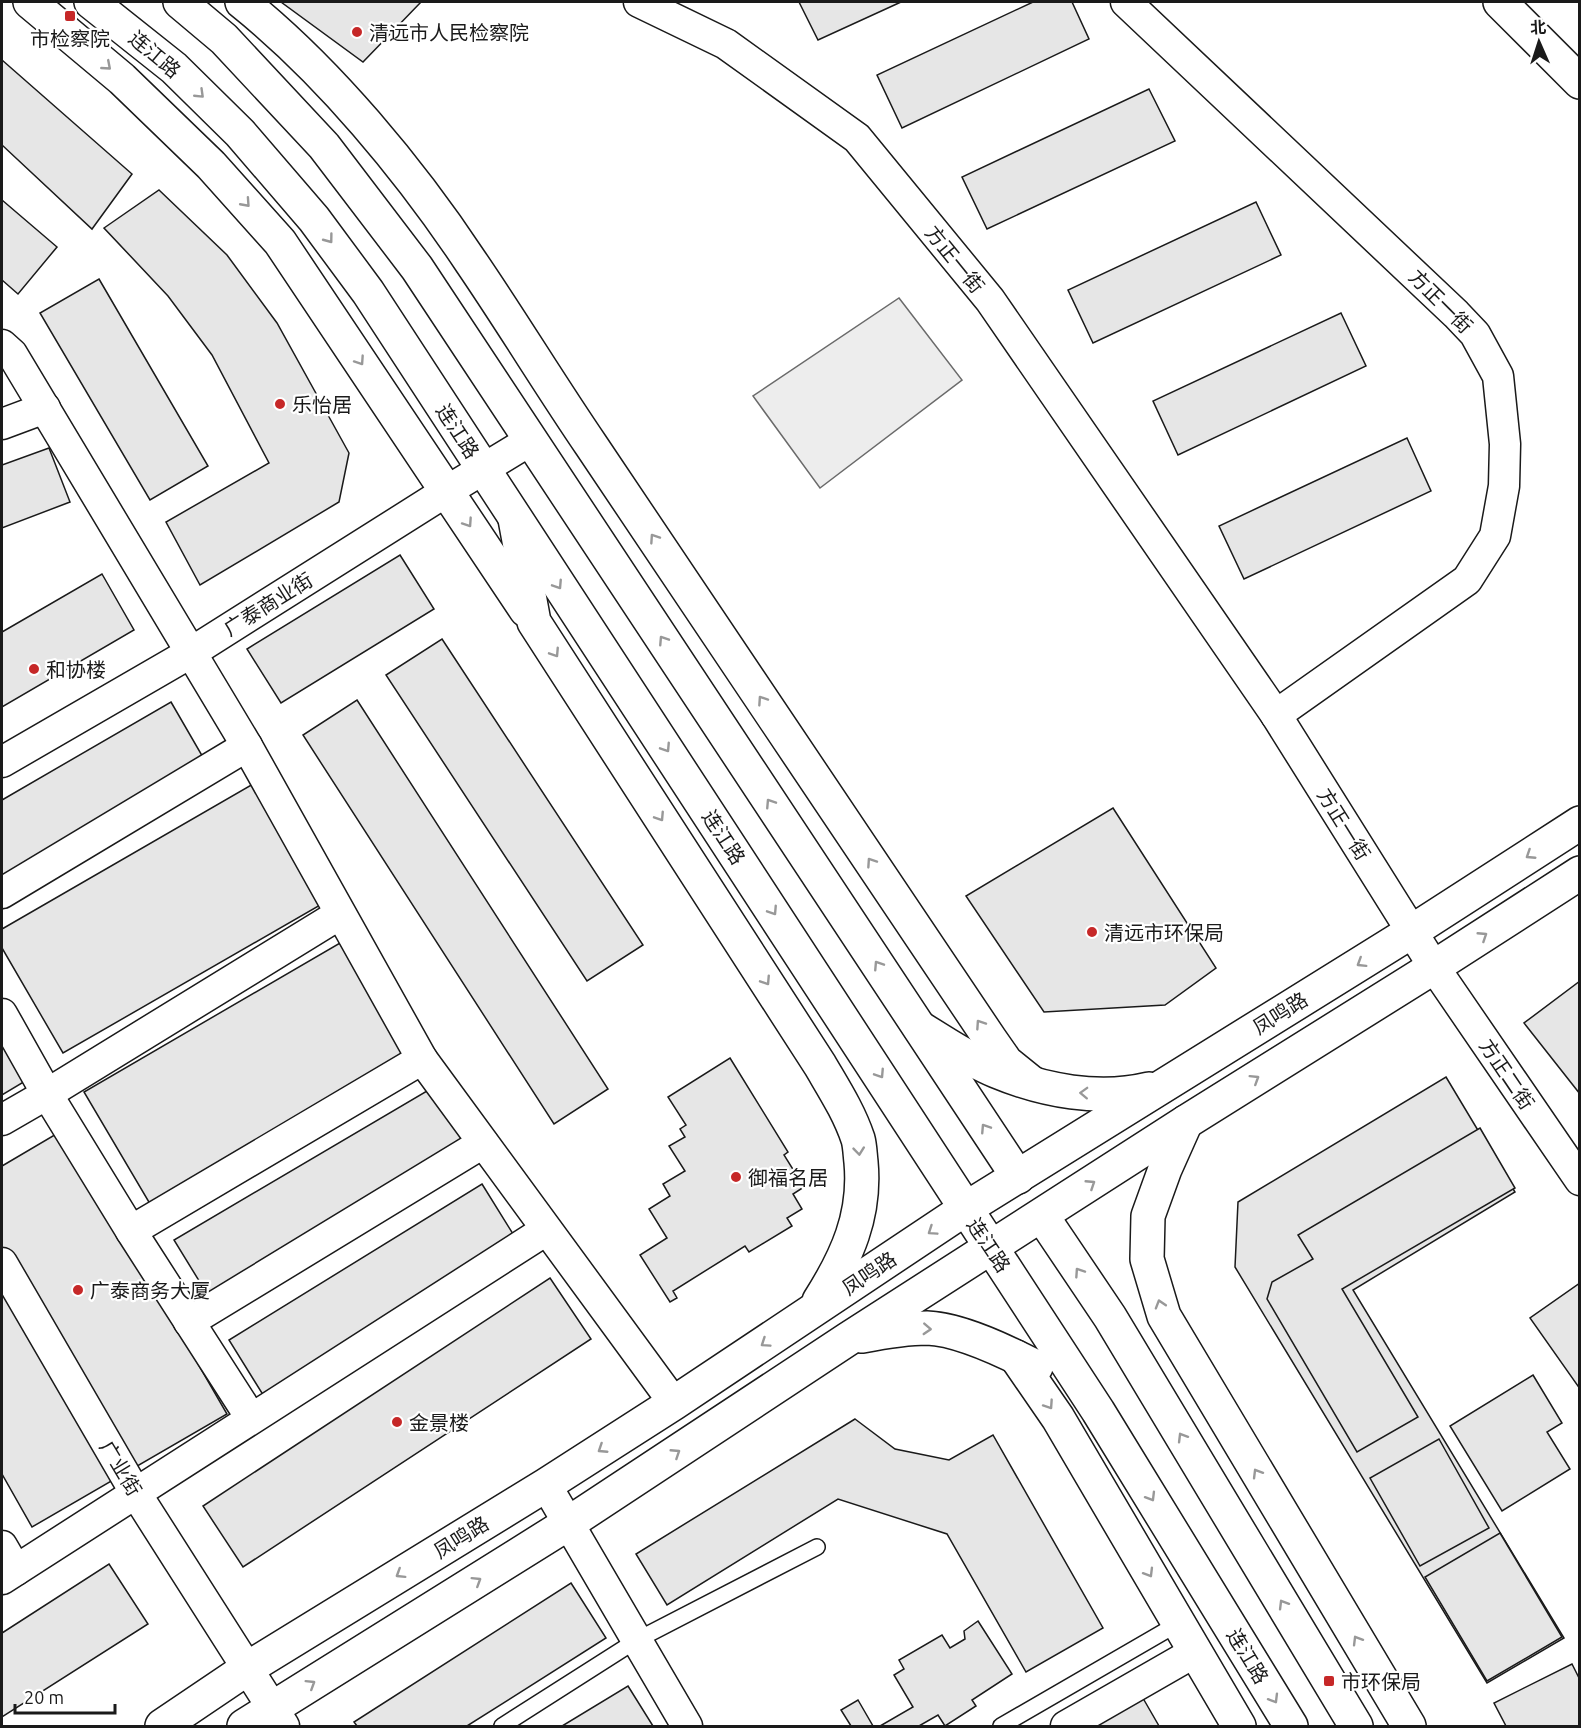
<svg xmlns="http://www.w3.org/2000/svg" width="1581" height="1728" viewBox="0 0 1581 1728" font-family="Ubuntu,'Noto Sans SC',sans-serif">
  <rect width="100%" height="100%" fill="#fff"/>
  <!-- built -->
  <path fill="#ededed" stroke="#6a6a6a" stroke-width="1.5" d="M899,298L962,380L820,488L753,396Z"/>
  <!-- building -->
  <g fill="#e6e6e6" stroke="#1a1a1a" stroke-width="1.5">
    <path d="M281,2H421L363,62Z"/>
    <path d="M799,2H901L818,40Z"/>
    <path d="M1033,2H1072L1089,39L902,128L877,75Z"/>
    <path d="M2,60L132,174L92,229L2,145Z"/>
    <path d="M1149,89L1175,141L987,229L962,177Z"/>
    <path d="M159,190L227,255L277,323L349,453L339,502L200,585L166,522L269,463L212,355L168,296L104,228Z"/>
    <path d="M2,200L57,247L18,294L2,280Z"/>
    <path d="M1256,202L1281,255L1093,343L1068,290Z"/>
    <path d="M99,279L208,466L150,500L40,313Z"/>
    <path d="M1341,313L1366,366L1178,455L1153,401Z"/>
    <path d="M1407,438L1431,491L1244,579L1219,526Z"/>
    <path d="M49,448L70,502L2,528V465Z"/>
    <path d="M400,555L434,609L281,703L247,649Z"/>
    <path d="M102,574L134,630L2,707V632Z"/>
    <path d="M442,639L643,945L587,981L386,675Z"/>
    <path d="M357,700L608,1089L554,1124L303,735Z"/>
    <path d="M171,702L204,759L2,876V800Z"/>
    <path d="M253,784L322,904L63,1053L2,948V929Z"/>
    <path d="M1113,808L1216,968L1165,1005L1044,1012L966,896Z"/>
    <path d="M340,943L409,1059L153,1209L84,1092Z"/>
    <path d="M1580,981V1094L1524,1023Z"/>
    <path d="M2,1036L27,1080L2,1095Z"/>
    <path d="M730,1058L788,1152L784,1155L804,1187L793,1194L802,1209L787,1218L792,1226L749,1252L745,1246L673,1291L677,1298L670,1302L640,1255L667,1238L649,1209L670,1196L663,1184L685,1171L669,1146L685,1137L680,1129L686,1125L668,1097Z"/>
    <path d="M1446,1077L1515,1192L1353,1290L1564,1638L1487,1683L1235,1267L1238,1202Z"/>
    <path d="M432,1088L466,1146L209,1297L174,1240Z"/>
    <path d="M1480,1128L1515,1188L1342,1289L1418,1417L1357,1452L1267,1299L1272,1282L1313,1259L1298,1235Z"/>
    <path d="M63,1130L227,1414L32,1527L2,1474V1166Z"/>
    <path d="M482,1184L518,1242L265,1398L229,1340Z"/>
    <path d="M550,1278L591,1339L243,1567L203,1506Z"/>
    <path d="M1580,1283V1389L1530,1318Z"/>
    <path d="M1533,1375L1562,1423L1547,1432L1570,1469L1502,1511L1450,1426Z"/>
    <path d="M855,1419L895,1449L949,1460L993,1435L1103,1628L1026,1672L947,1534L838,1499L667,1605L636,1554Z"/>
    <path d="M1439,1439L1489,1528L1420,1566L1370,1478Z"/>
    <path d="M1500,1533L1562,1637L1487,1681L1425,1577Z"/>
    <path d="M109,1564L148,1624L2,1717V1633Z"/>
    <path d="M571,1583L606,1638L467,1726H357L354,1722Z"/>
    <path d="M978,1621L1012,1674L972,1700L976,1706L945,1726L938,1715L919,1726H880L913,1707L894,1675L904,1669L899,1660L942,1635L950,1648L965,1639L964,1631Z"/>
    <path d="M1572,1664L1580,1680V1726H1506L1494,1703Z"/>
    <path d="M628,1686L653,1726H562Z"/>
    <path d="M1140,1693L1159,1726H1090Z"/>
    <path d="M858,1700L873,1726H851L841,1710Z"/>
  </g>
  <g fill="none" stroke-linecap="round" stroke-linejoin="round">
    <!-- lane casing -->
    <g stroke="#1a1a1a" stroke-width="18">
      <g id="lane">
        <path d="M502,1726L637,1640L817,1547"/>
        <path d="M1001,1726L1179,1623"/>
      </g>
    </g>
    <!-- street casing -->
    <g stroke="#1a1a1a" stroke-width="33">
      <g id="street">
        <path d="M639,2L726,44L857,138L990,300L1276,715L1434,967L1580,1180"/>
        <path d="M1126,2L1456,314L1475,334L1498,376L1505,444L1504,486L1495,536L1467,580L1276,715"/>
        <path d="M2,345L12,354L247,746L422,1059L674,1403"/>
        <path d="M2,424L45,408"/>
        <path d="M2,762L192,652L447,491L531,440"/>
        <path d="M2,893L247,746"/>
        <path d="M2,1014L47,1094L131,1231L422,1059"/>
        <path d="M2,1120L47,1094L340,914"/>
        <path d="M131,1231L251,1418"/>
        <path d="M2,1263L135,1492L284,1726"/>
        <path d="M189,1322L483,1143"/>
        <path d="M546,1485L687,1726"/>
        <path d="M2,1546L16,1570"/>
        <path d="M2,1579L546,1230"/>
        <path d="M1066,1726L1195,1652"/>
      </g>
    </g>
    <!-- secondary casing -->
    <g stroke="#1a1a1a" stroke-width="36">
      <g id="secondary">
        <path d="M30,2L122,79L211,165L280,242L526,610"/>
        <path d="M242,2C328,71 410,170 471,262C512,322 550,385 591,445C724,643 857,841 990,1039L1006,1062L1032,1083"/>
        <path d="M1500,2L1580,82"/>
        <path d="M515,519L534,622L820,1065C834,1089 849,1112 858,1139C860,1146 860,1154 861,1162C866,1215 847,1257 819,1301"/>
        <path d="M920,1028C945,1043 969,1060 996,1071C1044,1091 1099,1101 1149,1089"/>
        <path d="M1186,1122L1165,1169L1148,1216L1147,1259L1164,1316L1409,1726"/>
        <path d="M862,1336C883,1332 905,1328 927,1328C960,1329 1007,1352 1036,1367"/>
        <path d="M1016,1357L1058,1418L1239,1726"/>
        <path d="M162,1726L248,1668L546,1485L674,1403L965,1209L1411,932L1580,823"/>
        <path d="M244,1726L569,1523L848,1339L1186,1122L1434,967L1580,873"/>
      </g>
    </g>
    <!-- primary casing -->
    <g stroke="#1a1a1a" stroke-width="36">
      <g id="primary">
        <path d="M91,2L174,68L240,133L314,219L368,292L1098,1411L1291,1726"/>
        <path d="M180,2L224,39L324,146L417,268L1018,1177"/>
        <path d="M1042,1216L1110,1317L1356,1726"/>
      </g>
    </g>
    <!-- lane -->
    <use href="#lane" stroke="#fff" stroke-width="15"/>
    <!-- street -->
    <use href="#street" stroke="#fff" stroke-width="30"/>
    <!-- secondary -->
    <use href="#secondary" stroke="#fff" stroke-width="33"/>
    <!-- primary -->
    <use href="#primary" stroke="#fff" stroke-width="33"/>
  </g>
  <!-- one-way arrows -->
  <defs><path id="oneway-chevron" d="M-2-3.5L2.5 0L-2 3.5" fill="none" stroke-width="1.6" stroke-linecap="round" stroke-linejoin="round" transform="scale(1.5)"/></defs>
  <g stroke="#989898">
    <use href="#oneway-chevron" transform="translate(107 66) rotate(41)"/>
    <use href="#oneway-chevron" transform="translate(200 94) rotate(44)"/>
    <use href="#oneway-chevron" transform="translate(246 203) rotate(48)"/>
    <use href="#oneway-chevron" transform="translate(329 239) rotate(53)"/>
    <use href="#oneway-chevron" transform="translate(360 361) rotate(56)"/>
    <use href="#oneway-chevron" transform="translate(468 523) rotate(56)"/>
    <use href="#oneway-chevron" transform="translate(654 538) rotate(-124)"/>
    <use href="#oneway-chevron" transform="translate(558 585) rotate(57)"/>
    <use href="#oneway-chevron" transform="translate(663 640) rotate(-123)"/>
    <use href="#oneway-chevron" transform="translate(555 653) rotate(57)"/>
    <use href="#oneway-chevron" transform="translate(762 700) rotate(-124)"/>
    <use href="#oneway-chevron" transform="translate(666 748) rotate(57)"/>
    <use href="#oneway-chevron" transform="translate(770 803) rotate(-123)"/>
    <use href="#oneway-chevron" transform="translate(660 817) rotate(57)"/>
    <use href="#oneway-chevron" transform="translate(1530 855) rotate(147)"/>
    <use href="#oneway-chevron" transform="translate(871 862) rotate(-124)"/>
    <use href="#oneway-chevron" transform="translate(773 911) rotate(57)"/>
    <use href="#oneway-chevron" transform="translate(1483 936) rotate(-33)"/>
    <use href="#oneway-chevron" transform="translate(1361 963) rotate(148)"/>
    <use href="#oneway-chevron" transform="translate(878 965) rotate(-123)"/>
    <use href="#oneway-chevron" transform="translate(766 981) rotate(57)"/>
    <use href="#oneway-chevron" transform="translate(980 1024) rotate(-124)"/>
    <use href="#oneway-chevron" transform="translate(880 1074) rotate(57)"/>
    <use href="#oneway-chevron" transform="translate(1255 1079) rotate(-32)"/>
    <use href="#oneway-chevron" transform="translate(1084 1093) rotate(-178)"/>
    <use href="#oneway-chevron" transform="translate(985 1128) rotate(-123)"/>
    <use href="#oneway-chevron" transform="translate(859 1151) rotate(84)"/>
    <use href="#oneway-chevron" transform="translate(1091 1184) rotate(-33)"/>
    <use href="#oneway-chevron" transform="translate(932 1231) rotate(146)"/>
    <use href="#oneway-chevron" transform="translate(1079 1272) rotate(-124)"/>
    <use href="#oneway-chevron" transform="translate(1160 1304) rotate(-107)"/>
    <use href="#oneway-chevron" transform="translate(927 1329) rotate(3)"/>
    <use href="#oneway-chevron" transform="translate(765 1343) rotate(146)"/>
    <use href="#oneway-chevron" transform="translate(1049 1405) rotate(56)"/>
    <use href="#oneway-chevron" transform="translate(1182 1437) rotate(-121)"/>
    <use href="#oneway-chevron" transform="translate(602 1449) rotate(147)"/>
    <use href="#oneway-chevron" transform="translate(676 1453) rotate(-33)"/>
    <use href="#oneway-chevron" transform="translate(1257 1473) rotate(-121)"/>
    <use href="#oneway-chevron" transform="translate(1151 1497) rotate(59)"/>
    <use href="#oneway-chevron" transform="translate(1149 1573) rotate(59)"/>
    <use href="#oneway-chevron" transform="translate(400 1574) rotate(148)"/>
    <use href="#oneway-chevron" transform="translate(477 1581) rotate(-32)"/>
    <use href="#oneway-chevron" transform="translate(1283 1604) rotate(-121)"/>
    <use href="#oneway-chevron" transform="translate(1357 1640) rotate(-121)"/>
    <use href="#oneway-chevron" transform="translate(311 1684) rotate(-32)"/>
    <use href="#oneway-chevron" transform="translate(1274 1699) rotate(59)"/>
  </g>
  <!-- markers -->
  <g fill="#c62828" stroke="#fff" stroke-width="2">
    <rect x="64" y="10" width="12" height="12" rx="3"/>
    <circle cx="357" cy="32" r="6"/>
    <circle cx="280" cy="404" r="6"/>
    <circle cx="34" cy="669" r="6"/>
    <circle cx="1092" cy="932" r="6"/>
    <circle cx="736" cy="1177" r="6"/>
    <circle cx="78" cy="1290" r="6"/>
    <circle cx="397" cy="1422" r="6"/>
    <rect x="1323" y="1675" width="12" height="12" rx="3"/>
  </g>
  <g text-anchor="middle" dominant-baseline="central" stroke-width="4.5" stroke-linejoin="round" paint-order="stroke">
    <!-- poi labels -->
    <g font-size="20" fill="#1a1a1a" stroke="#fff" text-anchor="start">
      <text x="369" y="32">清远市人民检察院</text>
      <text x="70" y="38" text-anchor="middle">市检察院</text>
      <text x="292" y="404">乐怡居</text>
      <text x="46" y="669">和协楼</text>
      <text x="1104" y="932">清远市环保局</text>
      <text x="748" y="1177">御福名居</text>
      <text x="90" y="1290">广泰商务大厦</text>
      <text x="409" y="1422">金景楼</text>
      <text x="1341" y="1681">市环保局</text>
    </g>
    <!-- street labels -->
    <g font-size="20" fill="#1a1a1a" stroke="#fff">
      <text transform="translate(155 54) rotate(40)">连江路</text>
      <text transform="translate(955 259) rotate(51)">方正一街</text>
      <text transform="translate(1441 301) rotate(45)">方正一街</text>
      <text transform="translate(458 431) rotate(57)">连江路</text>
      <text transform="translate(268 604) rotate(-32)">广泰商业街</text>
      <text transform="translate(1344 824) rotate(58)">方正一街</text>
      <text transform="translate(724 837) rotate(57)">连江路</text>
      <text transform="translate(1280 1013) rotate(-32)">凤鸣路</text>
      <text transform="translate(1507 1074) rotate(56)">方正二街</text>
      <text transform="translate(989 1245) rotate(56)">连江路</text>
      <text transform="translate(869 1273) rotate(-34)">凤鸣路</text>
      <text transform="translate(121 1468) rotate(59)">广业街</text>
      <text transform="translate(461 1537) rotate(-32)">凤鸣路</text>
      <text transform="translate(1248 1656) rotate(59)">连江路</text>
    </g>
  </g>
  <!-- border -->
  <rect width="1581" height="1728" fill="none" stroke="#1a1a1a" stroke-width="6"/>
  <!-- north arrow -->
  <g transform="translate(1539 42) rotate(357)" stroke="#ffffff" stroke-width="4.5" paint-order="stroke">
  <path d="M0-4.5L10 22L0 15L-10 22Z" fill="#1a1a1a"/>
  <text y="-9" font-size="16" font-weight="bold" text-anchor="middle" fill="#1a1a1a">北</text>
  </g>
  <!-- scale -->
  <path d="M15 1704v9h100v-9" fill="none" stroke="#1a1a1a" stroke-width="3"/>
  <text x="24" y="1704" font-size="18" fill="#1a1a1a" stroke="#ffffff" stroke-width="4.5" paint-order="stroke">20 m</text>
</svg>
